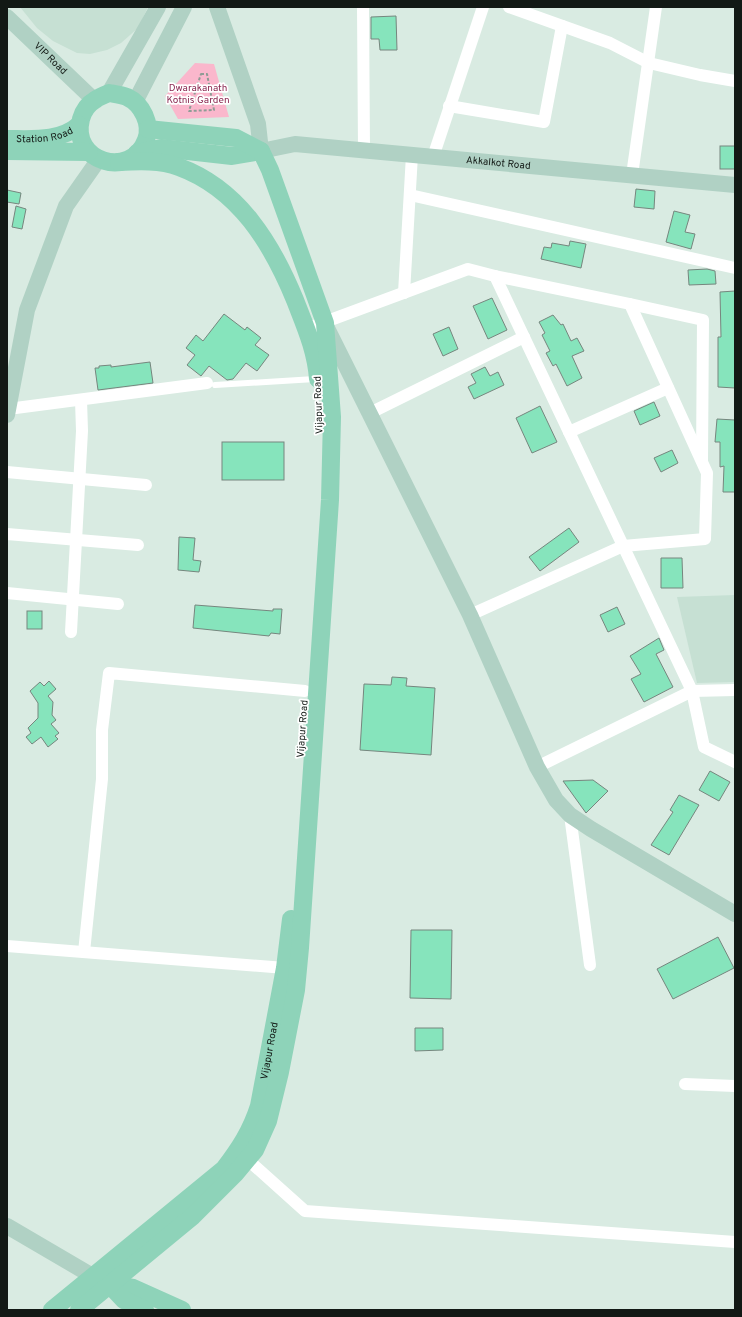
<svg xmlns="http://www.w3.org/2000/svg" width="742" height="1317" viewBox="0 0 742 1317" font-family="Overpass,sans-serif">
  <rect width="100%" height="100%" fill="#d9ebe2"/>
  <!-- built -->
  <g fill="#c6e0d3">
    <path d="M20,7H148L138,28L121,43L107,50L90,54L77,53L53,41L37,28Z"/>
    <path d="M735,595V682L697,683L677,597Z"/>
  </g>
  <!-- green -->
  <path fill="#fab7cc" d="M195,63L214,64L229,117L178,119L165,96Z"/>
  <!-- building -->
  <g fill="#86e4bc" stroke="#76867e">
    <path d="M396,16L397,50H380L379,39H371V17Z"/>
    <rect x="720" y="146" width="15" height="23"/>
    <path d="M636,189L655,191L654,209L634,207Z"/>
    <path d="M7,190L21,193L19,204L7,202Z"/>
    <path d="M16,206L26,209L22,229L12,227Z"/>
    <path d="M674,211L690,215L685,232L695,234L691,249L666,242Z"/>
    <path d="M570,241L586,244L581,268L541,259L544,247L551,248L552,243L569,246Z"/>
    <path d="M707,269L715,271L716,284L689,285L688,270Z"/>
    <path d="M735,291V388L718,387V337H721L720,292Z"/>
    <path d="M492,298L507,330L488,339L473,306Z"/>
    <path d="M224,314L245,330L247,327L261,338L255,345L269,355L257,371L246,363L233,379L227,380L209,366L201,376L187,365L195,355L186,348L196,335L203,341Z"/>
    <path d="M553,315L561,325L563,324L571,341L577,338L584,351L572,356L582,378L567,386L556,364L553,366L546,353L550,351L542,335L545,333L539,322Z"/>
    <path d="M449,327L458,349L443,356L433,334Z"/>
    <path d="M150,362L153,383L98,390L95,368H99V366L111,365V367Z"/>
    <path d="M485,367L490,376L498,372L504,385L474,399L468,387L476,383L471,374Z"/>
    <path d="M654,402L660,416L640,425L634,411Z"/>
    <path d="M540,406L557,442L532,453L516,418Z"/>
    <path d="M717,419L735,420V492H723L724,466L720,467V442H715Z"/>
    <rect x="222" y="442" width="62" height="38"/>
    <path d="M672,450L678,463L661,472L654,458Z"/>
    <path d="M569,528L579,542L540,571L529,557Z"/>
    <path d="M179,537L195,538L193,560L201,561L199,572L178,570Z"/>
    <path d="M661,558H682L683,588H661Z"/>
    <path d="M195,605L273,611V609H282L280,634L271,633L269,636L193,628Z"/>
    <path d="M617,607L625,624L608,632L600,615Z"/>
    <rect x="27" y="611" width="15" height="18"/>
    <path d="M659,638L664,650L656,654L673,687L644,702L631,679L641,674L630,656Z"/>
    <path d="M392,677L407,678L406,686L435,688L431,755L360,750L364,684L391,685Z"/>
    <path d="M49,681L56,689L48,696L53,702L52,715L56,720L51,724L59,733L55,736L58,739L48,747L41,737L32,744L26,737L31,733L28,728L38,718V703L30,691L40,682L44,686Z"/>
    <path d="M710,771L730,782L719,801L699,790Z"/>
    <path d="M593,780L608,791L586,813L563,781Z"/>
    <path d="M679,795L699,805L669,855L651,845L673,812L670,810Z"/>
    <path d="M411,930H452L451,999L410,998Z"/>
    <path d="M718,937L734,968L673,999L657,969Z"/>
    <path d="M415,1028H443V1050L415,1051Z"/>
  </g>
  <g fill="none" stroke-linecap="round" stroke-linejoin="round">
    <!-- path -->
    <path stroke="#8f9c95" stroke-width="2" stroke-dasharray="3 2" stroke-linecap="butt" d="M201,74H207L214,110L189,111Z"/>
    <!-- lane -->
    <path stroke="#fff" stroke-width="6" d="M215,385L315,379"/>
    <!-- street -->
    <g stroke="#fff" stroke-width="12">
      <path d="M363,7L364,150"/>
      <path d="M509,7L610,43L649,63L700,75L735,81"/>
      <path d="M449,106L544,122L562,26"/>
      <path d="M433,157L483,7"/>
      <path d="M632,175L656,7"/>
      <path d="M410,195L735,268"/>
      <path d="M495,276L692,691L704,747L735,762"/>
      <path d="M404,293L412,155"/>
      <path d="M630,304L703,320L702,460"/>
      <path d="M306,329L468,269L495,276L630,304L707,473L705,539L623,546L470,615"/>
      <path d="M8,409L207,383"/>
      <path d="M368,414L524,337"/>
      <path d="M569,432L668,388"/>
      <path d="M7,472L146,485"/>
      <path d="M7,534L138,545"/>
      <path d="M7,593L118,604"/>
      <path d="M71,632L82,431L81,400"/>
      <path d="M537,767L692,691L735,690"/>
      <path d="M570,815L590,965"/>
      <path d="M7,946L285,968"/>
      <path d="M84,952L102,779V730L109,673L305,691"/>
      <path d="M685,1084L735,1086"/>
      <path d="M247,1159L305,1211L735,1242"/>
    </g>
    <!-- secondary -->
    <g stroke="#b0d1c4" stroke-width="16">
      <path id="s1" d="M217,7L258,124L261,151L295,144L735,185"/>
      <path id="s2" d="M7,17L94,100"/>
      <path d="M109,93L158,7"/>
      <path d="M135,102L184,7"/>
      <path d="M326,326L470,615L537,767L556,800L570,815L591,829L735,914"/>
      <path d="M7,415L27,310L66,206L99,159"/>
      <path d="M7,1226L94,1277"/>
    </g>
    <!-- primary -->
    <g stroke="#8ed3b9" stroke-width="18">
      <path d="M109,93C114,94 121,95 127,97C142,104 152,124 146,140C131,180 70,162 81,119C83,112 88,104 95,100C99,97 104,95 109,93Z"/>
      <path id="s3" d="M7,139C32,139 60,142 79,125"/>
      <path d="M7,151L89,152"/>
      <path d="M137,153L161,148L232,156L261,151"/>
      <path d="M119,162C139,161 160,160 179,167C239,189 272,244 295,300C305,326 316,350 318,379"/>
      <path d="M102,1281L109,1284L133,1288L182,1310"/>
      <path d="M109,1284L124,1300L145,1310"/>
      <path id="s4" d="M52,1310L224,1169C240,1148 251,1131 259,1106L285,968L291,919"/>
      <path d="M79,1310L193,1216L235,1174L255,1150L268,1121L280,1072L296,990L300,948L330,500L332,417L325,323L270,170L261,151L236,138L148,129"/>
    </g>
  </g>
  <g text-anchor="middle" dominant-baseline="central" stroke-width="3.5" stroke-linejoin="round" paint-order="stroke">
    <!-- street labels -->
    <g font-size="10" fill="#121915" stroke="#fff">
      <text stroke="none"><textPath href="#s2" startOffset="60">VIP Road</textPath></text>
      <text stroke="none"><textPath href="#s3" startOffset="38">Station Road</textPath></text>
      <text stroke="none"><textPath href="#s1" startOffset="390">Akkalkot Road</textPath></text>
      <text transform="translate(319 405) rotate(-92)">Vijapur Road</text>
      <text transform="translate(303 729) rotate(-86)">Vijapur Road</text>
      <text stroke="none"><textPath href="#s4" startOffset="351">Vijapur Road</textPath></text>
    </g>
    <!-- park labels -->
    <g font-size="10" fill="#8b2952" stroke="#fff">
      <text x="198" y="88">Dwarakanath<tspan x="198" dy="12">Kotnis Garden</tspan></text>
    </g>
  </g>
  <!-- border -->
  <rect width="742" height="1317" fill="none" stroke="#121915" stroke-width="16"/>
</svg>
